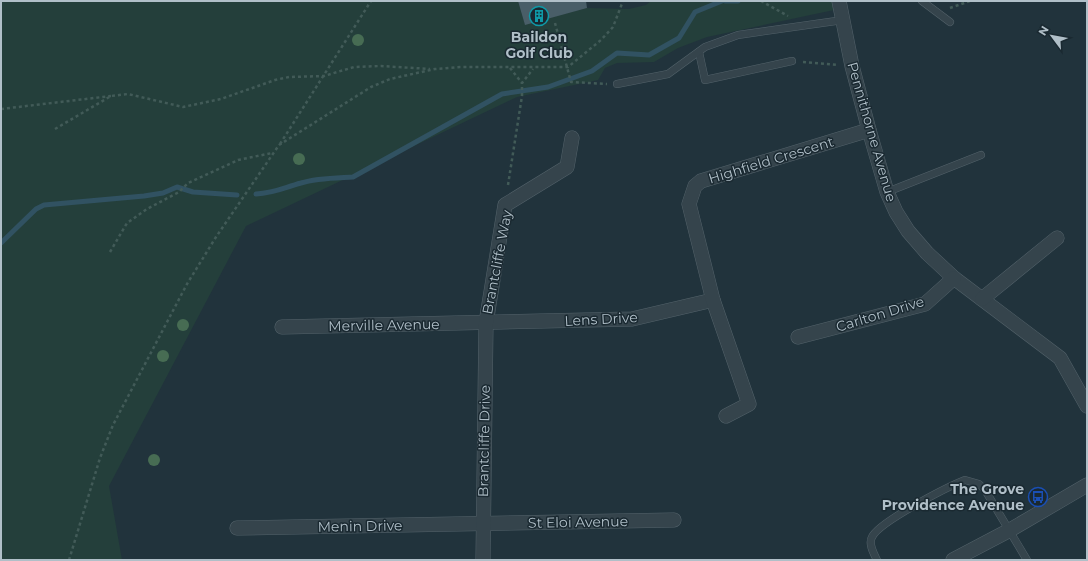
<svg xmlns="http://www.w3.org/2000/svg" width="1088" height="561" viewBox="0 0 1088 561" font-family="Montserrat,sans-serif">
  <rect width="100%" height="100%" fill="#21333c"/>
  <!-- green -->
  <path fill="#243f3b" d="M1,1H518L525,24L587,8L629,9L646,5L651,1H832L834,10L707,37L678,48L654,62L617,63L605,68L598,80L517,97L246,226L109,486L122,560H1Z"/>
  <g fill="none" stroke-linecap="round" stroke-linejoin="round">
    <!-- stream -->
    <g stroke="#315262" stroke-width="5">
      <path d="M725,1H738"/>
      <path d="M256,194C275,193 283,188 301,183C317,178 336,178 353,177L502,94L548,87L592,71L617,53L649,55L679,38L695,12L722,1"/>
      <path d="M1,243L36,209L44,205L144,196L163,193L177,187L193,192L237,195"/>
    </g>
  </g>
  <!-- building -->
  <path fill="#495e68" d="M518,1H586L587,8L525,25Z"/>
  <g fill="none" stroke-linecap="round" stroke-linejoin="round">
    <!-- lane casing -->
    <g stroke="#53626a" stroke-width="8">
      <g id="lane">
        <path d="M922,1L950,22"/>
        <path d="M699,52L705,80L792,61"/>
        <path d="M617,84L668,74L705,47L738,35L843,20"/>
        <path d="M887,192L981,155"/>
        <path d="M877,560C874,554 868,544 872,537C879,522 947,487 965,480L979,484L985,490L1027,560"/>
      </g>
    </g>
    <!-- street casing -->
    <g stroke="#53626a" stroke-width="15">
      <g id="street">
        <path d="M839,1L852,66L869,130L887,192L896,212L908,231L927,253L954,278L1060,358L1087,406"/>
        <path d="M982,299L1057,238"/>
        <path d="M282,327L632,319L713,300"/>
        <path d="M798,337L925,304L954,278"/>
        <path d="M726,416L749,404L713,300L689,204L695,186L701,181L869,130"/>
        <path d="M237,528L674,520"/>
        <path d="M483,560L486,323L505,205L567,167L572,138"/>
        <path d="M953,560L1010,530L1087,485"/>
      </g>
    </g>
    <!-- path -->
    <g stroke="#425b58" stroke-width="2.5" stroke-dasharray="3 3" stroke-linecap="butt">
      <path d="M761,1L788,16"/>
      <path d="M950,8L970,1"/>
      <path d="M555,23L571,82L607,84"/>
      <path d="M803,62L838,65"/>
      <path d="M510,68L522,83"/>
      <path d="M1,109L111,96"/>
      <path d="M55,129L111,96L128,94L183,107L221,99L275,80L289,77L324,76L354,67L381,66L430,69"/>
      <path d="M280,144L371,1"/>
      <path d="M508,185L522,96V83L533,69"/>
      <path d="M110,252L127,223L147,209L179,192L188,183L238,160L272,153"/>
      <path d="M69,560L100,458L113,425L187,284L216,237L279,145L371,87L390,79L435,69L460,67H568L601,40L613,27L623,1"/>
    </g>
    <!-- lane -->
    <use href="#lane" stroke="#35444c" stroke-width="7"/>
    <!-- street -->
    <use href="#street" stroke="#35444c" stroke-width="14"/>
  </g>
  <!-- trees -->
  <g fill="#476c53">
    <circle cx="358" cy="40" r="6"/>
    <circle cx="299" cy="159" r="6"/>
    <circle cx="183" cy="325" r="6"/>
    <circle cx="163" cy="356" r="6"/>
    <circle cx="154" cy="460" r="6"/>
  </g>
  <!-- icons -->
  <defs>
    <g id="building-ring" transform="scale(1)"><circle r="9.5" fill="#1a2931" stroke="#0f9aa8" stroke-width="1.5"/><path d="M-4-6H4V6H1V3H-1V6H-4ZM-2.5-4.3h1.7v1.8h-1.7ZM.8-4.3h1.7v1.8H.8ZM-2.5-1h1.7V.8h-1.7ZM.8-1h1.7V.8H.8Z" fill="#0f9aa8"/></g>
    <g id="bus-ring" transform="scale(1)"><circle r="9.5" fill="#1a2931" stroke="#1a4fb4" stroke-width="1.5"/><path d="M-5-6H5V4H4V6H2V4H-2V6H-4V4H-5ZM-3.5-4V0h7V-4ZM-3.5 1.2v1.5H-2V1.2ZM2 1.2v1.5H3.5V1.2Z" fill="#1a4fb4"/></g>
  </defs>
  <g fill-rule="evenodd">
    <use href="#building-ring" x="539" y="16"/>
    <use href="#bus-ring" x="1038" y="497"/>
  </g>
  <g text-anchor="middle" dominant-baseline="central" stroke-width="3" stroke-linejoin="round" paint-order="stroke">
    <!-- poi labels -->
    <g font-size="14" font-weight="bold" fill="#b0bfc8" stroke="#1a2931">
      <text x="539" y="37">Baildon<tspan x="539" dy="16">Golf Club</tspan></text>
      <text x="1024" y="489" text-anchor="end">The Grove<tspan x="1024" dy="16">Providence Avenue</tspan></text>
    </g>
    <!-- street labels -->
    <g font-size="14" fill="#b0bfc8" stroke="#1a2931">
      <text transform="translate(872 132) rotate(74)">Pennithorne Avenue</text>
      <text transform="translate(771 160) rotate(-17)">Highfield Crescent</text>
      <text transform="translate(497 262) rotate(-79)">Brantcliffe Way</text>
      <text transform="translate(880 314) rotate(-17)">Carlton Drive</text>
      <text transform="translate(601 319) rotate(-3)">Lens Drive</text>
      <text transform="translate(384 325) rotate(-1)">Merville Avenue</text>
      <text transform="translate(484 441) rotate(-89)">Brantcliffe Drive</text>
      <text transform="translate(578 522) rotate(-1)">St Eloi Avenue</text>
      <text transform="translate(360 526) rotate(-1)">Menin Drive</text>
    </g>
  </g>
  <!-- border -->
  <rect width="1088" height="561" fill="none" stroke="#b0bfc8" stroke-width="4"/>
  <!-- north arrow -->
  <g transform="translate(1052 36) rotate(302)" stroke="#1a2931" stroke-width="3" paint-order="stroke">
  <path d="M0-3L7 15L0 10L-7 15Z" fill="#b0bfc8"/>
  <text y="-6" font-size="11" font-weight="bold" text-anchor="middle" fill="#b0bfc8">N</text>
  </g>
</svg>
